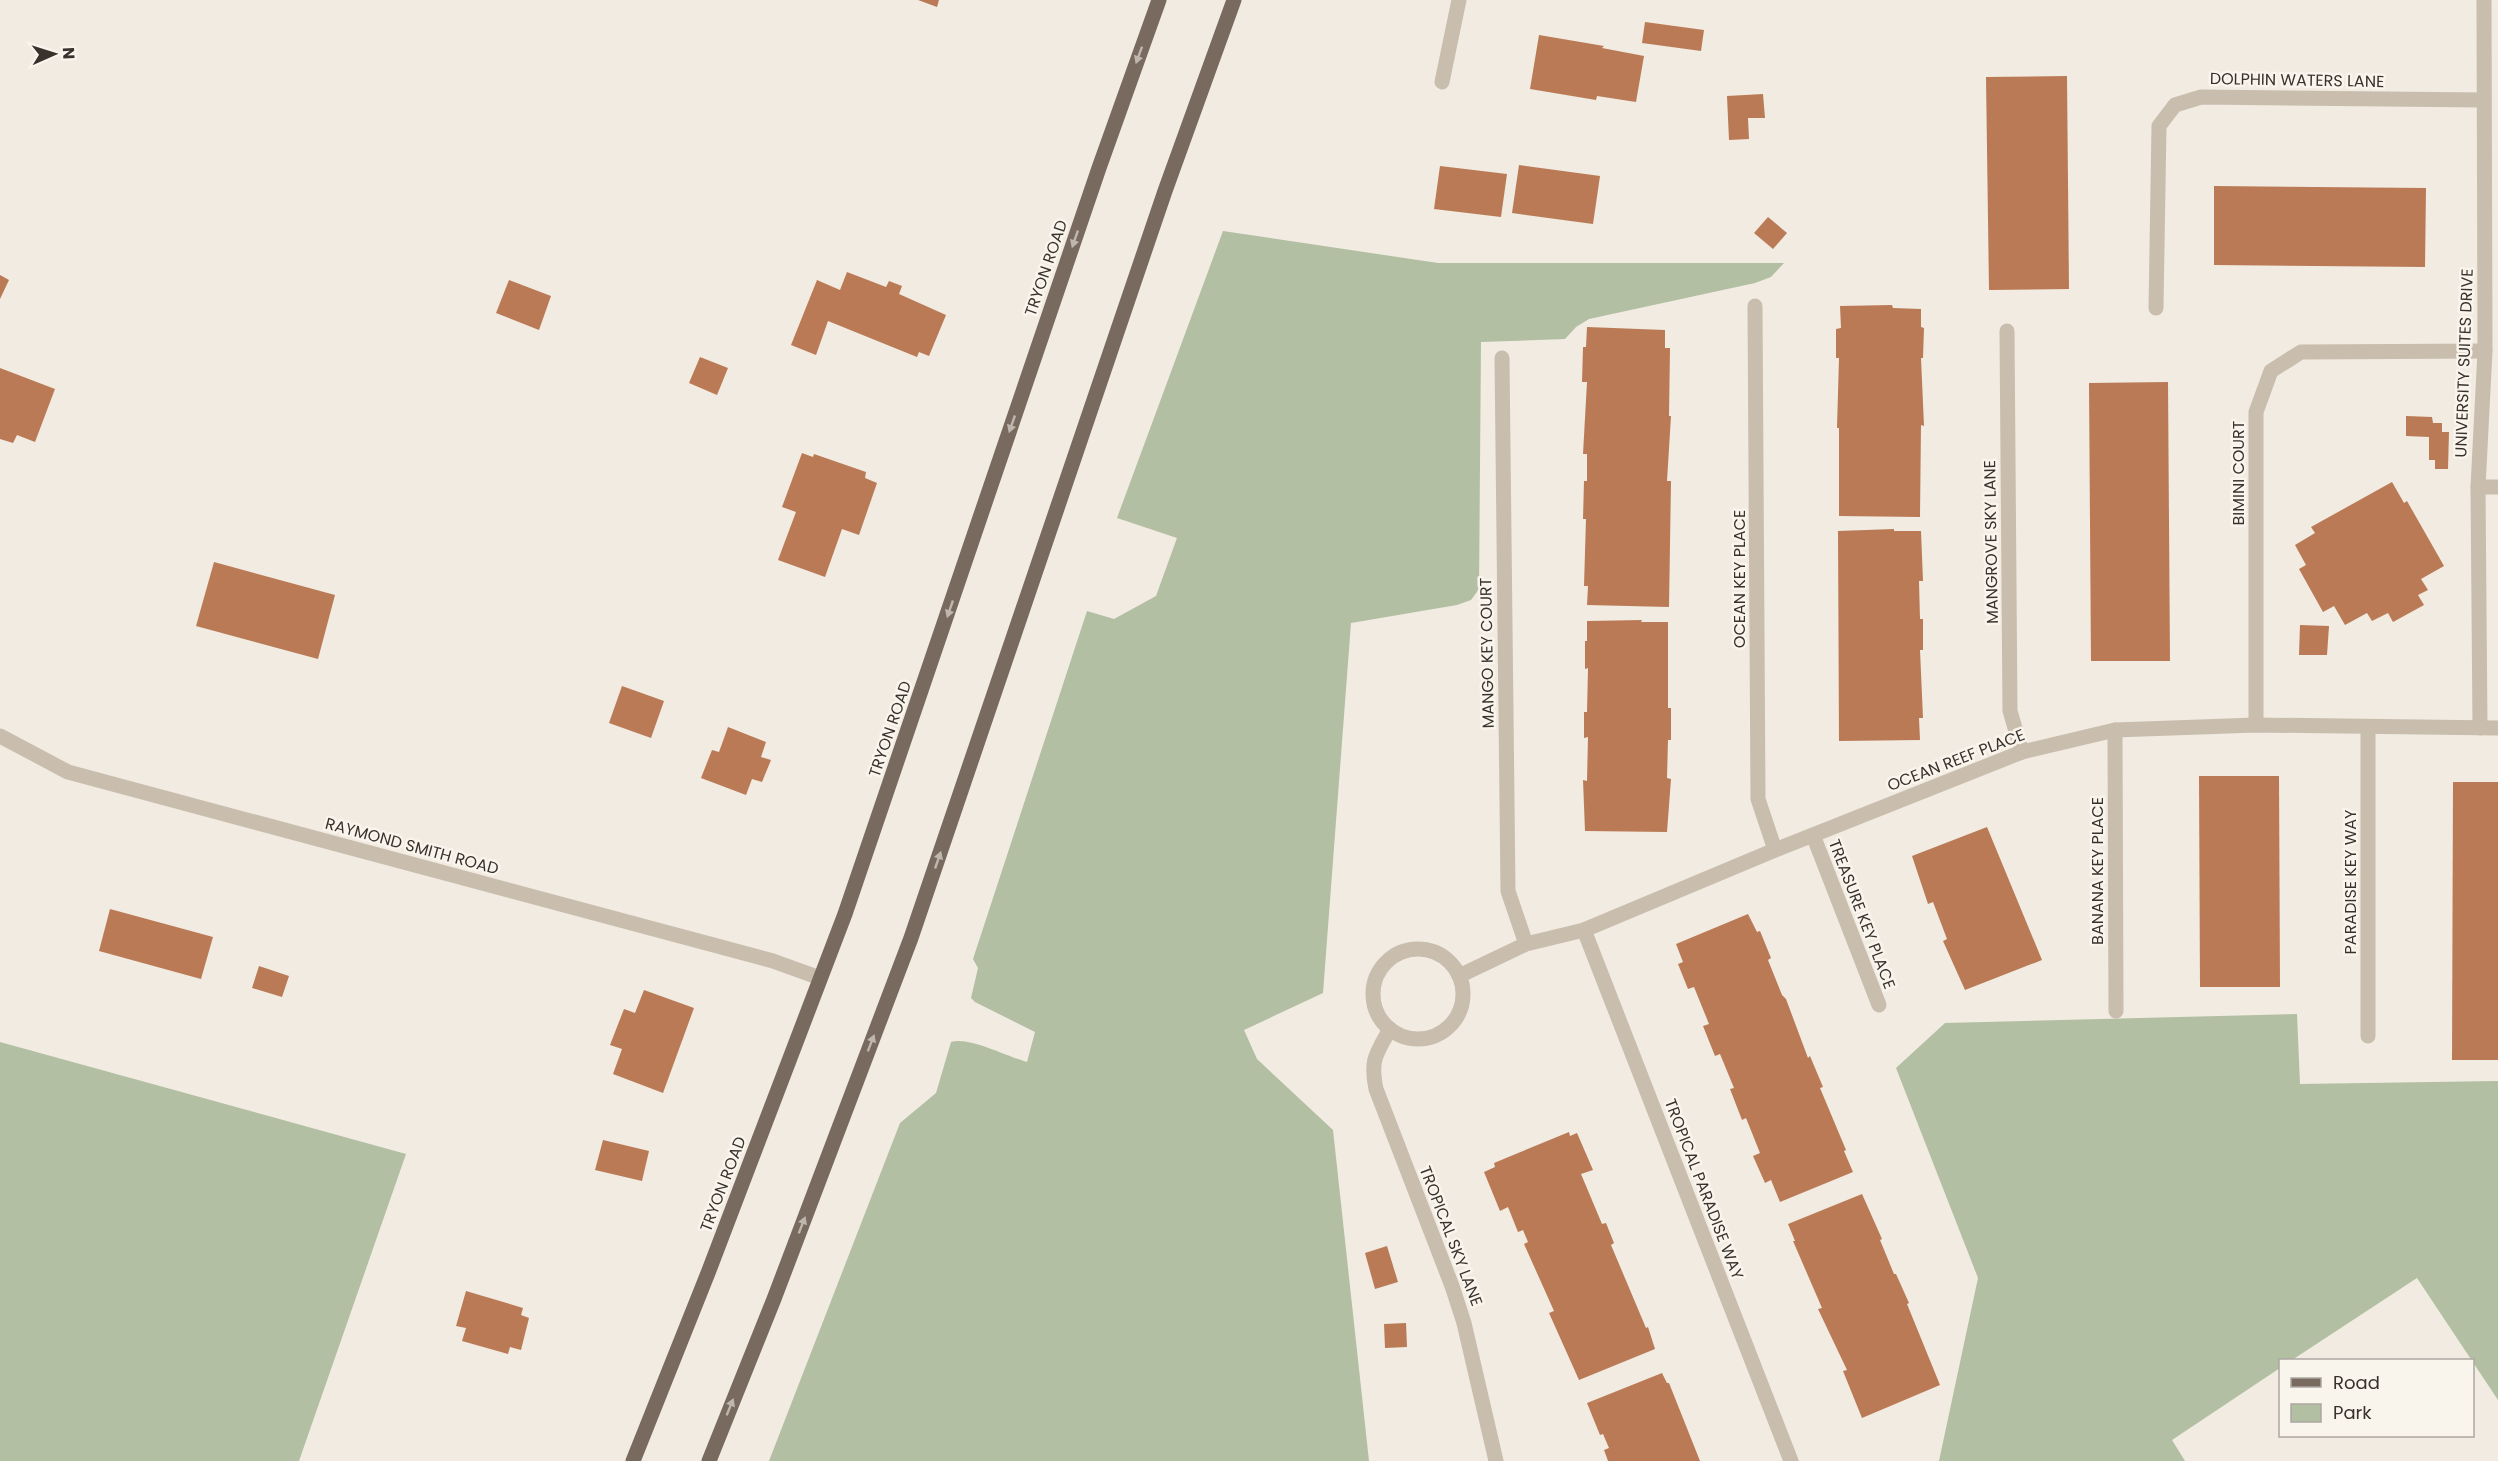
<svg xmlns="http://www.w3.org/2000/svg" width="2498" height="1461" viewBox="0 0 2498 1461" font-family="Poppins,sans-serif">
  <rect width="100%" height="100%" fill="#f1ebe1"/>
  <!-- green -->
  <g fill="#b2bfa2">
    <path d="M1223,231L1438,263H1784L1771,277L1755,283L1589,319L1576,327L1565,339L1481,342L1479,589L1471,600L1457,605L1351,623L1323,993L1244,1030L1257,1059L1333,1130L1369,1461H769L900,1123L936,1093L951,1042C969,1036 1008,1057 1027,1062L1035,1032L975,1002L971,998L978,968L973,959L1087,611L1114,619L1156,596L1177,538L1117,518Z"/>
    <path d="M2297,1014L2300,1084L2498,1081V1400L2417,1278L2292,1360H2280V1368L2172,1440L2185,1461H1939L1978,1278L1896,1068L1945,1023Z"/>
    <path d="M0,1042L406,1154L299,1461H0Z"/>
  </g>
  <!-- building -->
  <g fill="#ba7a56">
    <path d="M918,0H939L937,7Z"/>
    <path d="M1645,22L1704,30L1701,51L1642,43Z"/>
    <path d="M1539,35L1604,46L1602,48L1644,56L1636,102L1597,96L1596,100L1530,89Z"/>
    <path d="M2067,76L2069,289L1989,290L1986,77Z"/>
    <path d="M1763,94L1765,118H1748L1749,139L1729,140L1727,96Z"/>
    <path d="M1519,165L1600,176L1593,224L1512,213Z"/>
    <path d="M1440,166L1507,174L1501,217L1434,209Z"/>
    <path d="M2214,186L2426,188L2425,267L2214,265Z"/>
    <path d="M1768,217L1787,233L1773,249L1754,233Z"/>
    <path d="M847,272L886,287L889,281L902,286L899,294L946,315L929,356L919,352L917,357L828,321L816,355L791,345L817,280L840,290Z"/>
    <path d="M0,275L9,280L0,299Z"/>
    <path d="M509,280L551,296L539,330L496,313Z"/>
    <path d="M1892,305L1893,308L1921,309V327L1924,328L1923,358H1921L1924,426L1921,425L1920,517L1839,516V428H1837L1839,358H1836V329L1841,328L1840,306Z"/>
    <path d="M1587,327L1665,330V348H1670L1669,416H1671L1667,481H1671L1669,607L1587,605L1588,586H1584L1586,519H1583L1584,481H1587V454H1583L1587,382H1582L1583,347H1586Z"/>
    <path d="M700,357L728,368L717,395L689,383Z"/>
    <path d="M0,368L55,389L35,442L17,435L13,443L0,439Z"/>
    <path d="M2168,382L2170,661H2091L2089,383Z"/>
    <path d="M2406,416L2432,417L2433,423H2442V432H2449L2448,469H2435V460H2429V437L2406,436Z"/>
    <path d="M802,453L813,457L814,454L866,472L865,478L877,483L859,535L842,529L825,577L778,560L796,512L782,507Z"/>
    <path d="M2392,482L2404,503L2407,501L2444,566L2421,579L2428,590L2418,595L2424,605L2393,622L2388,613L2372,621L2367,613L2345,625L2334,606L2323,612L2299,569L2306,565L2295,545L2315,533L2311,527Z"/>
    <path d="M1894,529V531H1921L1923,581H1919L1920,619H1923V650H1920L1923,718H1919L1920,740L1839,741L1838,531Z"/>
    <path d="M214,562L335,595L318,659L196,626Z"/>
    <path d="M1642,620L1641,622H1668V708H1671V740H1668L1667,778L1671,779L1667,832L1585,831L1583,780L1587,781L1588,737L1584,738V712H1587L1588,668L1585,669V641H1587V621Z"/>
    <path d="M2300,625L2329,626L2327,655H2299Z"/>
    <path d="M622,686L664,701L651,738L609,723Z"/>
    <path d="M728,727L766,742L761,757L771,760L762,782L752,779L746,795L701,778L712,750L719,752Z"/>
    <path d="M2199,776H2279L2280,987H2200Z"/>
    <path d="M2453,782H2498V1060H2452Z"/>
    <path d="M1987,827L2042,960L1965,990L1943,941L1947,939L1933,902L1928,904L1912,856Z"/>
    <path d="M110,909L213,937L201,979L99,951Z"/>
    <path d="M1748,914L1757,932L1760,931L1771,958L1768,960L1782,995L1786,999L1808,1058L1810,1056L1823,1087L1820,1088L1846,1150L1844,1151L1853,1172L1780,1202L1771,1180L1765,1183L1753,1156L1760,1153L1746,1118L1742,1120L1730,1089L1734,1088L1720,1054L1715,1056L1703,1026L1709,1024L1694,987L1688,989L1678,964L1683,962L1676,944Z"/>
    <path d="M259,966L289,976L282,997L252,988Z"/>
    <path d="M644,990L694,1008L663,1093L613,1074L622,1049L610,1045L624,1009L635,1013Z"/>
    <path d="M1569,1132L1570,1136L1577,1133L1593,1170L1581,1174L1602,1224L1606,1223L1614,1243L1611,1245L1646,1328L1648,1327L1655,1349L1579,1380L1549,1313L1554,1311L1524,1244L1528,1242L1523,1230L1518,1232L1508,1207L1500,1211L1484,1172L1495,1167L1494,1163Z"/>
    <path d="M603,1140L649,1151L642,1181L595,1170Z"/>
    <path d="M1862,1194L1882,1239L1880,1240L1894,1274H1896L1909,1303L1907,1304L1940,1385L1862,1418L1843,1371L1847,1370L1818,1309L1822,1308L1793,1241H1795L1788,1224Z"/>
    <path d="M1387,1246L1398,1282L1375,1289L1365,1253Z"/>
    <path d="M466,1291L523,1308L521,1315L529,1318L521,1350L510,1347L508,1354L462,1341L466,1328L456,1326Z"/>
    <path d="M1406,1323L1407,1347L1385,1348L1384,1324Z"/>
    <path d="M1662,1373L1667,1383H1669L1700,1461H1608L1604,1450L1609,1448L1603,1434L1600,1435L1587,1403Z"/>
  </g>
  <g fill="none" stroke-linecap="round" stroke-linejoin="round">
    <!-- minor -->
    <g stroke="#c9bdae" stroke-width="15">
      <path d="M1442,82L1459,0"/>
      <path d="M1755,306L1758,799L1775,850"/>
      <path d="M2156,308L2159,126L2175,105L2201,97L2484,100"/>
      <path d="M2007,331L2010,711L2022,752"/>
      <path d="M1502,358L1508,891L1526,944"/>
      <path d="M2478,487H2498"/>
      <path d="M2256,725V412L2271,371L2301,352L2485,351"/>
      <path d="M2480,728L2478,487L2485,351L2484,0"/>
      <path d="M2115,730L2116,1011"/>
      <path d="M0,736L68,772L773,961L820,978"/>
      <path d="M1813,835L1879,1005"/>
      <path d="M1584,930L1791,1461"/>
      <circle cx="1418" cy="994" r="45"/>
      <path d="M1459,976L1526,944L1584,930L1775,850L2022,752L2115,730L2256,725L2498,728"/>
      <path d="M1390,1029C1376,1054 1370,1060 1376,1089L1452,1286L1464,1323L1496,1461"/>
      <path d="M2368,1036V728"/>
    </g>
    <!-- major -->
    <g stroke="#786a5e" stroke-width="15">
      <path d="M633,1461L708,1273L845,914L1099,168L1159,0"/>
      <path d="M709,1461L774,1299L911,938L1165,191L1234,0"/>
    </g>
  </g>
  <!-- one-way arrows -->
  <defs><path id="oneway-solid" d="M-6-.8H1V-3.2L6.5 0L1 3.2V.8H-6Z" transform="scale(1.5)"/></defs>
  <g fill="#bfb6ad">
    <use href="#oneway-solid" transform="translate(1139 55) rotate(110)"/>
    <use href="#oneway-solid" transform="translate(1075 239) rotate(109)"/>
    <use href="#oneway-solid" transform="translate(1012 424) rotate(109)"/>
    <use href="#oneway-solid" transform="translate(950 609) rotate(109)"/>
    <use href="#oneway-solid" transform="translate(938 860) rotate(-71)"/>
    <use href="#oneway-solid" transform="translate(871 1043) rotate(-69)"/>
    <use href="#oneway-solid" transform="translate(802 1225) rotate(-69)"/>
    <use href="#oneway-solid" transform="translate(730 1407) rotate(-68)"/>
  </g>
  <g text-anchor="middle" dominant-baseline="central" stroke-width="5" stroke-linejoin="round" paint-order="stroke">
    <!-- street labels -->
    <g font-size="16" fill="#38312c" stroke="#f9f5ed">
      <text transform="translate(2297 80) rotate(1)">DOLPHIN WATERS LANE</text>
      <text transform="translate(1046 268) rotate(-71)">TRYON ROAD</text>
      <text transform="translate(2464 363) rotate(-88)">UNIVERSITY SUITES DRIVE</text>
      <text transform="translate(2238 473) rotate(-90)">BIMINI COURT</text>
      <text transform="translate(1991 542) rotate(-91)">MANGROVE SKY LANE</text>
      <text transform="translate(1739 579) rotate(-90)">OCEAN KEY PLACE</text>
      <text transform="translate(1487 653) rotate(-91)">MANGO KEY COURT</text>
      <text transform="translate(890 729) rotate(-71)">TRYON ROAD</text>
      <text transform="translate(1956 760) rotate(-21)">OCEAN REEF PLACE</text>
      <text transform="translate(412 846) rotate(15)">RAYMOND SMITH ROAD</text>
      <text transform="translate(2097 871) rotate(-90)">BANANA KEY PLACE</text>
      <text transform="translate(2350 882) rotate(-90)">PARADISE KEY WAY</text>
      <text transform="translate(1862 914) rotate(69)">TREASURE KEY PLACE</text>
      <text transform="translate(723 1184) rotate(-69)">TRYON ROAD</text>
      <text transform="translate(1704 1189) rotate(69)">TROPICAL PARADISE WAY</text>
      <text transform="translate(1451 1236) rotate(69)">TROPICAL SKY LANE</text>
    </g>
  </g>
  <!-- legend -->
  <rect x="2279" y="1359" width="195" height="78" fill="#f9f5ed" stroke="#aca7a0" stroke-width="1.5"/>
  <rect x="2291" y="1378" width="30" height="9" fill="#786a5e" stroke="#aca7a0" stroke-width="1.5"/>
  <text x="2333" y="1389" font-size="18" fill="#38312c">Road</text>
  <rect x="2291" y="1404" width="30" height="18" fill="#b2bfa2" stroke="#aca7a0" stroke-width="1.5"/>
  <text x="2333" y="1419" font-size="18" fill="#38312c">Park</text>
  <!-- north arrow -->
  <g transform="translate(54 54) rotate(87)" stroke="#f9f5ed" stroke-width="4.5" paint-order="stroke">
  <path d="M0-4.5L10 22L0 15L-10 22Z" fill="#38312c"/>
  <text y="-9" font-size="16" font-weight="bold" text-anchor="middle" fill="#38312c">N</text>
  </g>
</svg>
